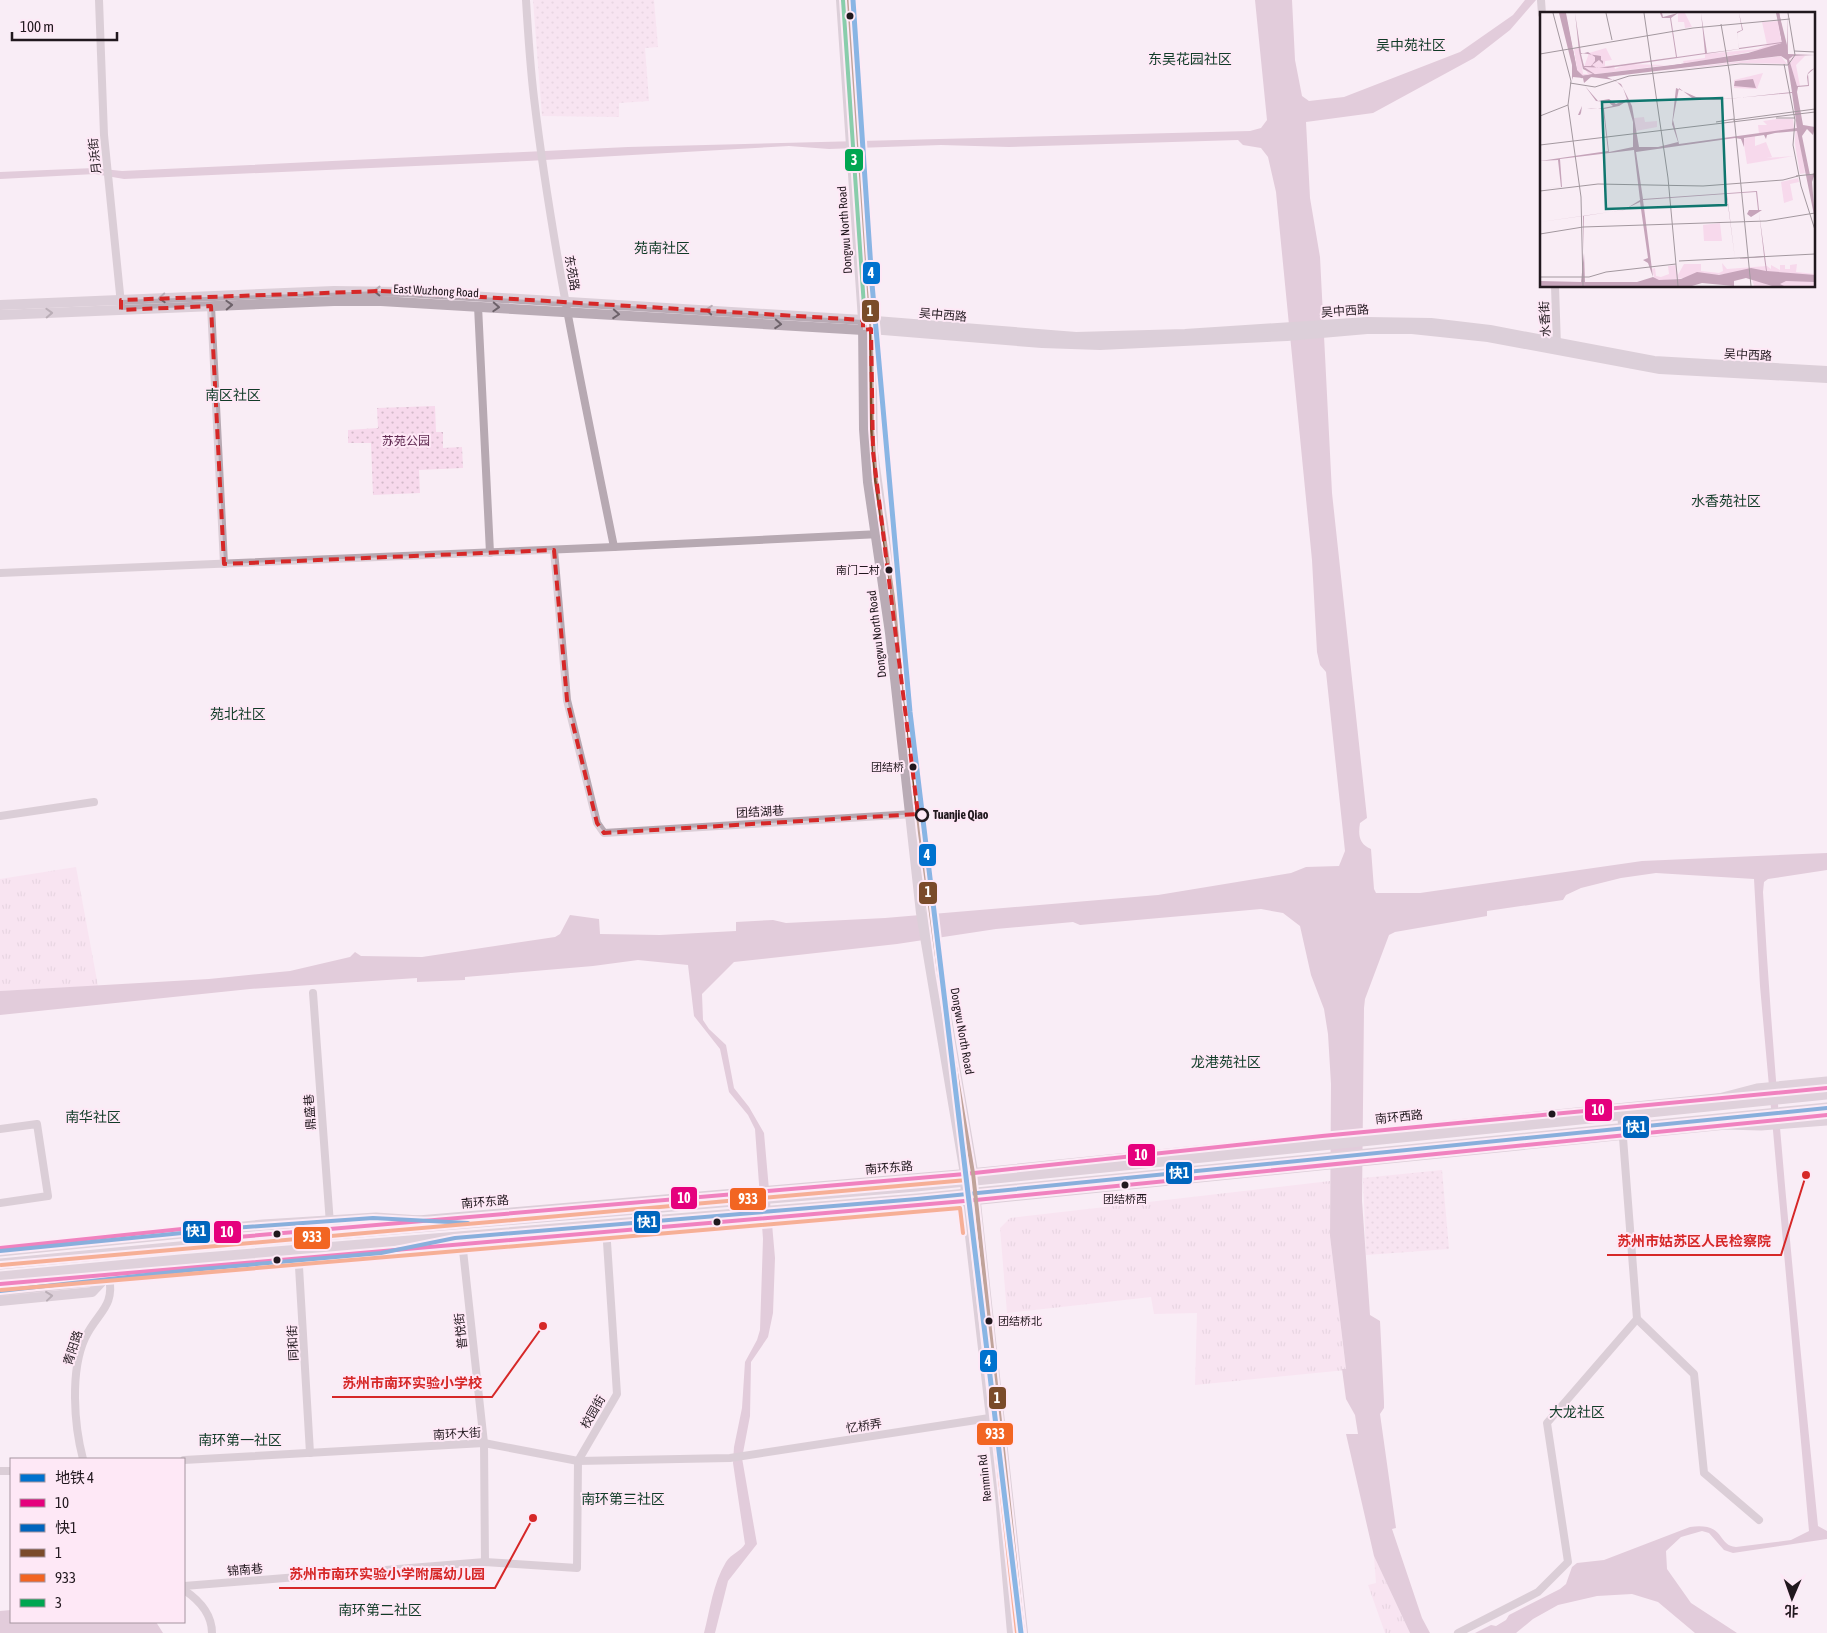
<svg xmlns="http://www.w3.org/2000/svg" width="1827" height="1633" viewBox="0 0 1827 1633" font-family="'Asap Condensed','Noto Sans SC',sans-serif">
  <defs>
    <pattern id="grass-tufts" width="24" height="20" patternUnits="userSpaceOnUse" patternTransform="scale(1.25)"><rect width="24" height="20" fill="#f7d9ec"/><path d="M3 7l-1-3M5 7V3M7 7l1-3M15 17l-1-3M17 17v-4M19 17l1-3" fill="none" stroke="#d3baca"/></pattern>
    <pattern id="park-dots" width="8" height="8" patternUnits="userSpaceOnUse" patternTransform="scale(1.25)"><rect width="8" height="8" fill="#f7d9ec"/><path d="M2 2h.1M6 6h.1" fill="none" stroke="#d3baca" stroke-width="1.8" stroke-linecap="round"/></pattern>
  </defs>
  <rect width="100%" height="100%" fill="#f9edf5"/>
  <!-- grass -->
  <g fill="url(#grass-tufts)">
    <path d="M76,867L98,986L0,991V879Z"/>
    <path d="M1330,1181V1236L1346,1370L1195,1385L1197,1313L1154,1314L1151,1297L1007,1313L1000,1228L1010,1218Z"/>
    <path d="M1374,1556L1410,1633H1385L1368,1585L1376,1583Z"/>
  </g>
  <!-- park -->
  <g fill="url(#park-dots)">
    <path d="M533,0H654L658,47L645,48L649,101L619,103V117L542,116Z"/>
    <path d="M435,406L436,432H443V448L462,447L463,468L419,470L420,493L373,495L371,443H348V430L378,428L377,408Z"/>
    <path d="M1442,1170L1449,1249L1366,1255L1363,1178Z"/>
  </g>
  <!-- water -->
  <g fill="#c6a4ba">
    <path d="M1255,0H1292L1295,60L1302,96L1309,101L1344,97L1460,52L1513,15L1525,0H1536L1510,30L1474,58L1373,113L1306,122L1310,198L1320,257L1332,493L1367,818L1360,823C1358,835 1359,844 1371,849L1374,889L1376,893H1420L1642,861L1827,853V870L1768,879L1764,882L1763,892C1775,1104 1797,1315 1818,1526L1827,1531V1539L1733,1553L1724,1550L1709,1533L1702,1531L1681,1537L1666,1551L1667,1569L1691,1603L1737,1633H1695L1658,1602L1632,1594L1597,1596L1558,1605L1533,1619L1516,1633H1475L1491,1625L1496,1626L1506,1620L1509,1615L1560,1589L1566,1584L1572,1567L1577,1563L1604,1560L1690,1527C1726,1522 1717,1546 1736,1547L1791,1540L1809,1531L1760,986L1754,879L1656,873L1621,878L1581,888L1566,895L1563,900L1487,911V916L1395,932L1389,935L1365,999L1364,1008L1362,1201L1370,1315L1380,1321L1384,1402V1408L1380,1414L1396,1528L1392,1529L1422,1618L1430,1633H1410L1374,1556L1346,1434H1358L1355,1415L1346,1399L1342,1369H1346L1330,1236L1331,1084L1328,1034L1324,1009L1311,975L1300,926L1283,913L1261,909L1080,925L1073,922L996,929L897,944L734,962L702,994L703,1020L709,1029L726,1045L734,1088L749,1107L764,1133L775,1258L773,1313L768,1337L751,1362L750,1416L742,1458L757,1544L728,1581L715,1633H704C710,1610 713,1583 726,1562C731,1554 741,1551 745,1544L733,1463L734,1447L742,1408L745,1362L757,1340L760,1330L763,1239L755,1129L748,1115L729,1092L720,1049L694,1016L688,965L638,960L593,966L465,977V980L417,982V978L250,989L0,1015V991L209,979L290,971L350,957L355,952L361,956L422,957L555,937L560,934L570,915L599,919L600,934L660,935L736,931V922L773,920L786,923L885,918L1158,895L1291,873L1306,867L1339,866L1345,851L1326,672L1320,665L1317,652L1312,560L1276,192L1268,157L1261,148L1243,145L1238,140L1009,147L941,145L829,149L789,146L527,161L124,179L95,174L0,179V172L94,168L122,171L628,147L1250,131L1261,128L1267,120Z"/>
    <path d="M11,1610V1622H156L163,1633H0V1611Z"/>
  </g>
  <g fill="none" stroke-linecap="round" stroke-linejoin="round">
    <!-- minor -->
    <g stroke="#b7a9b2" stroke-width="8">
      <path d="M99,0L104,135L121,304"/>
      <path d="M526,0C528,33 530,65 534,98C552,249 584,398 614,547"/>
      <path d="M1541,0L1542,14"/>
      <path d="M1555,286L1557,347"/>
      <path d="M211,306L224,564"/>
      <path d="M478,306L490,553"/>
      <path d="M554,550L567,700L597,823L604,833L914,814"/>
      <path d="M0,573L614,547L880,534"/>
      <path d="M0,816L94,802"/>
      <path d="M313,993L330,1224"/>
      <path d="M0,1129L37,1124L48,1196L0,1203"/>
      <path d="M297,1233L310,1453"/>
      <path d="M462,1241L484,1443L485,1562"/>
      <path d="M1637,1319L1694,1374L1704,1473L1759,1520"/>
      <path d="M83,1459C74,1425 70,1371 85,1338C98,1311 115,1308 109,1276"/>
      <path d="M184,1460L484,1443L578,1461L730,1458L996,1417"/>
      <path d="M0,1471H11"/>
      <path d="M184,1586L485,1562L577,1568L578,1461L617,1394L606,1227"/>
      <path d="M184,1590C199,1600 212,1614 212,1633"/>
      <path d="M1458,1633L1538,1592L1568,1562L1547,1423L1637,1319L1621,1112"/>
    </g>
    <!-- major -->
    <g stroke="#b9abb5" stroke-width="10">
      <path d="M841,0L863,320L864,429L868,482L890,633L921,913L965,1174L966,1201L1000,1496L1012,1633"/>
      <path d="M849,0L871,321L873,452L898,632L920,833L939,972L974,1177"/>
      <path d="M0,305L334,291L404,292L863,320L1076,337L1185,334L1367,322L1431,323L1490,330L1654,361L1827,371"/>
      <path d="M0,315L334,301H381L863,330L871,329L1042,343L1100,345L1287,336L1367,329H1412L1488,337L1660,369L1827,378"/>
      <path d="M1791,1091L1827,1088"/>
      <path d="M975,1194L1023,1633"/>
      <path d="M412,1221L965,1174L1721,1098"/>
      <path d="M297,1232L395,1223"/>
      <path d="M399,1250L976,1200L1731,1124"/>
      <path d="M0,1284L71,1278"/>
      <path d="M0,1301L92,1292L108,1275"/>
    </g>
    <!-- highway -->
    <g stroke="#beafba" stroke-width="11">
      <path d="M1715,1100L1757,1089L1827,1082"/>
      <path d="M1725,1124L1761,1125L1827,1120"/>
      <path d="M0,1251L263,1225L376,1218L420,1221"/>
      <path d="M0,1264L179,1247L916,1186L1827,1094"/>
      <path d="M0,1277L180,1260L917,1199L1827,1108"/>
      <path d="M0,1291L191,1270L381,1253L408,1247"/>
    </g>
    <!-- bus-1 casing -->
    <g stroke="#fee8f6" stroke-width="8">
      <g id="bus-1">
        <path d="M0,1248L201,1227H217L238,1237L965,1174L1322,1136L1827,1088"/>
        <path d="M0,1284L976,1200L1827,1115"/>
      </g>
    </g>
    <!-- bus-2 casing -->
    <g stroke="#fee8f6" stroke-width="8">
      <g id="bus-2">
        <path d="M0,1251L233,1228L373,1218L468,1223"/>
        <path d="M0,1291L191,1270L381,1253L455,1238L917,1199L1827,1108"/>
      </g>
    </g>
    <!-- bus-3 casing -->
    <g stroke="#fee8f6" stroke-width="8">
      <path id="bus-3" d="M849,0L871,321L872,429L876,481L898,632L920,833L939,972L973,1173L1023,1633"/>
    </g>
    <!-- bus-4 casing -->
    <g stroke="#fee8f6" stroke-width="8">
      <g id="bus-4">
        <path d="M1,1265L967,1180L1017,1633"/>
        <path d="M1,1290L960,1208L963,1233"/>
      </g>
    </g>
    <!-- bus-5 casing -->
    <g stroke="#fee8f6" stroke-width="8">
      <path id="bus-5" d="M843,0L865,321"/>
    </g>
    <!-- bus-1 -->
    <use href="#bus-1" stroke="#e5007d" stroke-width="4"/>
    <!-- bus-2 -->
    <use href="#bus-2" stroke="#0065bd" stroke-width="4"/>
    <!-- bus-3 -->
    <use href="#bus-3" stroke="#7a4b2a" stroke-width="4"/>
    <!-- bus-4 -->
    <use href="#bus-4" stroke="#f26522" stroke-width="4"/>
    <!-- bus-5 -->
    <use href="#bus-5" stroke="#00a651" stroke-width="4"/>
    <!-- metro-1 casing -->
    <g stroke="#fee8f6" stroke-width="9">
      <path id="metro-1" d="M853,0L872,284L910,712L1021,1633"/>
    </g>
    <!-- metro-1 -->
    <use href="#metro-1" stroke="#0072ce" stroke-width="5"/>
  </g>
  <!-- one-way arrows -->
  <defs><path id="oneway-chevron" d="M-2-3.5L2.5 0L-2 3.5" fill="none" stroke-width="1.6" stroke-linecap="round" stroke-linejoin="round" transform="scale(1.25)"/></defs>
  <g stroke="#6d626a">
    <use href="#oneway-chevron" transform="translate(377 291) rotate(-179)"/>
    <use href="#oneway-chevron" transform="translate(162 298) rotate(177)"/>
    <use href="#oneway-chevron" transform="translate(229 305) rotate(-2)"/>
    <use href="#oneway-chevron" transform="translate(496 307) rotate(3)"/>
    <use href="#oneway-chevron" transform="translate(709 310) rotate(-176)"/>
    <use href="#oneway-chevron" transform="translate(49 313) rotate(-2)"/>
    <use href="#oneway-chevron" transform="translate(616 314) rotate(4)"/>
    <use href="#oneway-chevron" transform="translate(778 324) rotate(4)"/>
    <use href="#oneway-chevron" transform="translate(49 1296) rotate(-6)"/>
  </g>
  <!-- marked area -->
  <path d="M0 0H1827V1633H0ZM381,291L863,320V330L871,329L873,452L918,814L604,833L597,823L567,700L554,550L224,564L211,306L121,310V300Z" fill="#f9edf5" fill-opacity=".55" fill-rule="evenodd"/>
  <path fill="none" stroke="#d62828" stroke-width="4" stroke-dasharray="10 6" stroke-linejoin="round" d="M381,291L863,320V330L871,329L873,452L918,814L604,833L597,823L567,700L554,550L224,564L211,306L121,310V300Z"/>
  <!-- markers -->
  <g fill="#21181e" stroke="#fee8f6" stroke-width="2">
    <circle cx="850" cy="16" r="4.5"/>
    <circle cx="889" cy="570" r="4.5"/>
    <circle cx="913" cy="767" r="4.5"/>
    <circle cx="1552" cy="1114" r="4.5"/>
    <circle cx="1125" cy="1185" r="4.5"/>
    <circle cx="717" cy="1222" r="4.5"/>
    <circle cx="277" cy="1234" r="4.5"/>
    <circle cx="277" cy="1260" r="4.5"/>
    <circle cx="989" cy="1321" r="4.5"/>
  </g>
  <circle fill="#fee8f6" stroke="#21181e" stroke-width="2.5" cx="922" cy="815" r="6"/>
  <g text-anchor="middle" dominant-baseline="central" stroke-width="4" stroke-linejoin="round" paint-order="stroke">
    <!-- bus labels -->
    <g font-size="11" fill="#21181e" stroke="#fee8f6" text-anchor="end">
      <text x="880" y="570">南门二村</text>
      <text x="904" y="767">团结桥</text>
      <text x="1125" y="1199" text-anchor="middle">团结桥西</text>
      <text x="998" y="1321" text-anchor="start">团结桥北</text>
    </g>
    <!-- street labels -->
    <g font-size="12" fill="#21181e" stroke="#fee8f6">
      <text transform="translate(95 156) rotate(-96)">月浜街</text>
      <text transform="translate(845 230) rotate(-94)">Dongwu North Road</text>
      <text transform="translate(572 273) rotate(80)">东苑路</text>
      <text transform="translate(436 291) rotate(3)">East Wuzhong Road</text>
      <text transform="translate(1345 311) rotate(-4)">吴中西路</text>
      <text transform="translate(943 315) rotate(5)">吴中西路</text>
      <text transform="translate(1545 319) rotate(-93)">水香街</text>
      <text transform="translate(1748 355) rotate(3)">吴中西路</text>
      <text transform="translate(877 634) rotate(-97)">Dongwu North Road</text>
      <text transform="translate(760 812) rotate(-3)">团结湖巷</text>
      <text transform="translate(962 1031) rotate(80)">Dongwu North Road</text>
      <text transform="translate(310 1112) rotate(-94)">鼎盛巷</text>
      <text transform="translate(1399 1117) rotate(-6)">南环西路</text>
      <text transform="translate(889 1168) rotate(-5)">南环东路</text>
      <text transform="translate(485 1202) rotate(-5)">南环东路</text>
      <text transform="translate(461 1331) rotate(-96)">普悦街</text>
      <text transform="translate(293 1343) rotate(-93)">同和街</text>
      <text transform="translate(73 1348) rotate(-72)">青阳路</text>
      <text transform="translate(593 1412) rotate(-60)">校园街</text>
      <text transform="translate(864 1426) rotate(-9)">忆桥弄</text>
      <text transform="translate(457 1434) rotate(-3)">南环大街</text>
      <text transform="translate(985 1478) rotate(-96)">Renmin Rd</text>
      <text transform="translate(245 1570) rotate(-5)">锦南巷</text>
    </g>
    <!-- park labels -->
    <g font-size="12" fill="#602a51" stroke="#fee8f6">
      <text x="406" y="441">苏苑公园</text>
    </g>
    <!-- stop labels -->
    <g font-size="12" font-weight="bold" fill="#21181e" stroke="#fee8f6" text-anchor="start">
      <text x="933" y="815">Tuanjie Qiao</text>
    </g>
    <!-- neighbourhood labels -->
    <g font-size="14" fill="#103b27" stroke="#fee8f6">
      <text x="1411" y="45">吴中苑社区</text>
      <text x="1190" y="59">东吴花园社区</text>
      <text x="662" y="248">苑南社区</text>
      <text x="233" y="395">南区社区</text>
      <text x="1726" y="501">水香苑社区</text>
      <text x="238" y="714">苑北社区</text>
      <text x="1226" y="1062">龙港苑社区</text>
      <text x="93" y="1117">南华社区</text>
      <text x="1577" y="1412">大龙社区</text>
      <text x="240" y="1440">南环第一社区</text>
      <text x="623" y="1499">南环第三社区</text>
      <text x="380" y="1610">南环第二社区</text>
    </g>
  </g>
  <!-- overview -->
  <g transform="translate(1540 12)">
    <rect width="275" height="275" fill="#f9edf5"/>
    <path d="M138,1H145L152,15L145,16L144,10H138ZM104,105L105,110L117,109V115L96,119L94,106ZM237,107H253L254,117L219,122L218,113H227L223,109ZM215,124V134L226,130L232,145L226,146L254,144L207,152L203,127ZM258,166L259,170L250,172L253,188L244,191L241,170Z" fill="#f7d9ec"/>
    <path d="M238,9L242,34L144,52L143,49L165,46V42L218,37L227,33L222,10ZM39,35L43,62H48L44,55L49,41L66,36L72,48L65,49V54L74,53L75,57L87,52L126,53L42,64L37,58L34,36ZM241,44L247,52L200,51L116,60ZM253,44H265L256,53L260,74H257L249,48ZM223,61L217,77L194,76V68ZM256,104L265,161L260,162L255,132ZM180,211L182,229H164L163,213ZM182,251L187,257L227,254L231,257V253L240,258V253H245V257H250V253L257,252L256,260L275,262V274H214L212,267L221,269L216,259L115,269L112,257L115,256L116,264L121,265L129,262L128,254L136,253L138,263L144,252H161V259L179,261L183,259Z" fill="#f7d9ec"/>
    <path d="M19,1H26L37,58L43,64L53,62L43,57L39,39L35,1L41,41L61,44V48L63,49V52L59,48L52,53L57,56L136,45L130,6H122L120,1H106H122L123,5L138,1L131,6L137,45L165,41L161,1L167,41L199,37L197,20L202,18L199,1L203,18L197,21L199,36L242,30L236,1H239L247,33V1L248,42L275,43L253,44L249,47L257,74L268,73L267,65L268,61L271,58L275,56L268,62L269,74L258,75L257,80L263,113L275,115L273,123L267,117L262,124L270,163L275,161L272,170L275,208L257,119L235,121L227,123L226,127L224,123L204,126V135L201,127L195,126L96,140L103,187L217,179L219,198H222L219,200L227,259L275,263V270L246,269L240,272L244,274H232L206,266L194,269V274L162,271L152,274H0V269L41,270L44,241L45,270H97L113,265L108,251L103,248L108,246L100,190L83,198L44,204V239L43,204L0,210L84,198L100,188L94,138L20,147L22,175L0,177L21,175L18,148L0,149L68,139L63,97H58L51,96H47L45,94H42L41,101L40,103H38L42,94H45L47,96L58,97L73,94L68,90L56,89L45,74L58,89L69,87L76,92L87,87L83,76L75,68L51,65L44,71L43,66L33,65L32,68V53ZM242,31L208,41L110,57L56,63L44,55L68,56ZM48,40L55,45V49L51,54H44L41,42ZM241,44L247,48L252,80L188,87L156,85L136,76L132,112L138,130L118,135H99L92,94L81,72L67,65ZM139,76L152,86L174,88L252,81L257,116L139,132L133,108ZM87,89L93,110V135L69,140L64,97L79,94ZM216,180L218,198H209L207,202L211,205L219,200L224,244L195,247L187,182ZM186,182L188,192H185L188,193L195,247L224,245L226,259L211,256L179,263L157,260L141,267L119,268L113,265L103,188ZM213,67L216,76L194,74L195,69Z" fill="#c6a4ba" fill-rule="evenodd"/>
    <path fill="none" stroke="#c6a4ba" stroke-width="2.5" d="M24,1L31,35M32,39L36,60L42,65L185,48M189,47L242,38L243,29L238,1"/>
    <path fill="none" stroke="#a3989f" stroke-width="1" d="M13,1L31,69L28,93L41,185L43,274M66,1L72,28M104,1L128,166L138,274M181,12L190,64L211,274M254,39L275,40M0,42L153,16L250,7M244,52L255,108L253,133L261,174L275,218M30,71L55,75L89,64L200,52L248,53L255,43L248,1M0,104L28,93M236,106H255M193,108L275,97M176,110L194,107M0,133L275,100M256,164L275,162M0,179L58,172L163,174L243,168L258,164M0,222L43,215L226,209L275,201M139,249L275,242M0,265H49L66,260L136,252"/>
    <path fill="#0f766e" fill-opacity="0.15" stroke="#0f766e" stroke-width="2.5" d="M182,86L186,193L66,197L62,90Z"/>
    <rect width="275" height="275" fill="none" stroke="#21181e" stroke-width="2.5"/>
  </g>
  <!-- callouts -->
  <path fill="none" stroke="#d62828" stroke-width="2" d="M1806 1175L1781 1255H1607M543 1326L492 1397H332M533 1518L495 1588H279"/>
  <g fill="#d62828" stroke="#fee8f6" stroke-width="2">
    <circle cx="1806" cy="1175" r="5"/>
    <circle cx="543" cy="1326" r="5"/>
    <circle cx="533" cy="1518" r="5"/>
  </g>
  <g font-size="14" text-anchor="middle" font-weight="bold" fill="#d62828" stroke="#fee8f6" stroke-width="4" stroke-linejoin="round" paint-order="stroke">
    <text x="1694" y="1246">苏州市姑苏区人民检察院</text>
    <text x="412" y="1388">苏州市南环实验小学校</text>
    <text x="387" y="1579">苏州市南环实验小学附属幼儿园</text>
  </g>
  <g stroke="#fee8f6" stroke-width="2">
    <rect x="844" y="148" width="20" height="24" rx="5" fill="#00a651"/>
    <rect x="862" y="261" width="19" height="24" rx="5" fill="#0072ce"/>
    <rect x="861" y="299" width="19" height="24" rx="5" fill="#7a4b2a"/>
    <rect x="918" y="843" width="19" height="24" rx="5" fill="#0072ce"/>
    <rect x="918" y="881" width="20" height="24" rx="5" fill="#7a4b2a"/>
    <rect x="1584" y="1098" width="29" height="24" rx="5" fill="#e5007d"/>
    <rect x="1622" y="1115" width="28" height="24" rx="5" fill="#0065bd"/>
    <rect x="1127" y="1143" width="29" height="24" rx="5" fill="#e5007d"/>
    <rect x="1165" y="1161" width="28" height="24" rx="5" fill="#0065bd"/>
    <rect x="670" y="1186" width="28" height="24" rx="5" fill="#e5007d"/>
    <rect x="729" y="1187" width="38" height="24" rx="5" fill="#f26522"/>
    <rect x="633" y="1210" width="28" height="24" rx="5" fill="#0065bd"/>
    <rect x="182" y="1220" width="29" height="24" rx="5" fill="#0065bd"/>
    <rect x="213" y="1220" width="29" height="24" rx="5" fill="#e5007d"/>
    <rect x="293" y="1226" width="38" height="24" rx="5" fill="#f26522"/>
    <rect x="979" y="1349" width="19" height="24" rx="5" fill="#0072ce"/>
    <rect x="988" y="1386" width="19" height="24" rx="5" fill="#7a4b2a"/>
    <rect x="976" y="1422" width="38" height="24" rx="5" fill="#f26522"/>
  </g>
  <g font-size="14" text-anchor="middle" font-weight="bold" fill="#fff">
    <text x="854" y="165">3</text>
    <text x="871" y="278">4</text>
    <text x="870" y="316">1</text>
    <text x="927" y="860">4</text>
    <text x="928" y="897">1</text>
    <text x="1598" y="1115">10</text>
    <text x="1636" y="1132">快1</text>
    <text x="1141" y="1160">10</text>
    <text x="1179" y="1178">快1</text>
    <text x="684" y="1203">10</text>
    <text x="748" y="1204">933</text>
    <text x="647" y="1227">快1</text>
    <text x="196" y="1236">快1</text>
    <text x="227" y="1237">10</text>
    <text x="312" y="1242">933</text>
    <text x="988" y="1366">4</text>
    <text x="997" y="1403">1</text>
    <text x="995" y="1439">933</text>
  </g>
  <!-- legend -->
  <rect x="10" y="1458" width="175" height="165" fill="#fee8f6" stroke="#a695a0"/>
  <rect x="20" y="1474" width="25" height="8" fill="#0072ce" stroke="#a695a0"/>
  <text x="55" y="1483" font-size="15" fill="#21181e">地铁 4</text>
  <rect x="20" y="1499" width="25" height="8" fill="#e5007d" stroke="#a695a0"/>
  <text x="55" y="1508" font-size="15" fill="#21181e">10</text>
  <rect x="20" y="1524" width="25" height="8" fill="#0065bd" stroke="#a695a0"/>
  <text x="55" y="1533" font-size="15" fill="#21181e">快1</text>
  <rect x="20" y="1549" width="25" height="8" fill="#7a4b2a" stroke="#a695a0"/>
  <text x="55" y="1558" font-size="15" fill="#21181e">1</text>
  <rect x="20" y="1574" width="25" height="8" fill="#f26522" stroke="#a695a0"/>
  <text x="55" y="1583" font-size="15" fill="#21181e">933</text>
  <rect x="20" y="1599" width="25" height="8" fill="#00a651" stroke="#a695a0"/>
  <text x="55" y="1608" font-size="15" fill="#21181e">3</text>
  <!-- north arrow -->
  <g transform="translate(1792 1598) rotate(182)" stroke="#fee8f6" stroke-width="4" paint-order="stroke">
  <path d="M0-4L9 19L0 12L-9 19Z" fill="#21181e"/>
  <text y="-8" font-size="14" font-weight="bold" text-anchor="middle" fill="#21181e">北</text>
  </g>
  <!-- scale -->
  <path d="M12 32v8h105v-8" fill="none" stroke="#21181e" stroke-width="2.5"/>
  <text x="20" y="32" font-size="15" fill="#21181e" stroke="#fee8f6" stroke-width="4" paint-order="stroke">100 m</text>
</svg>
